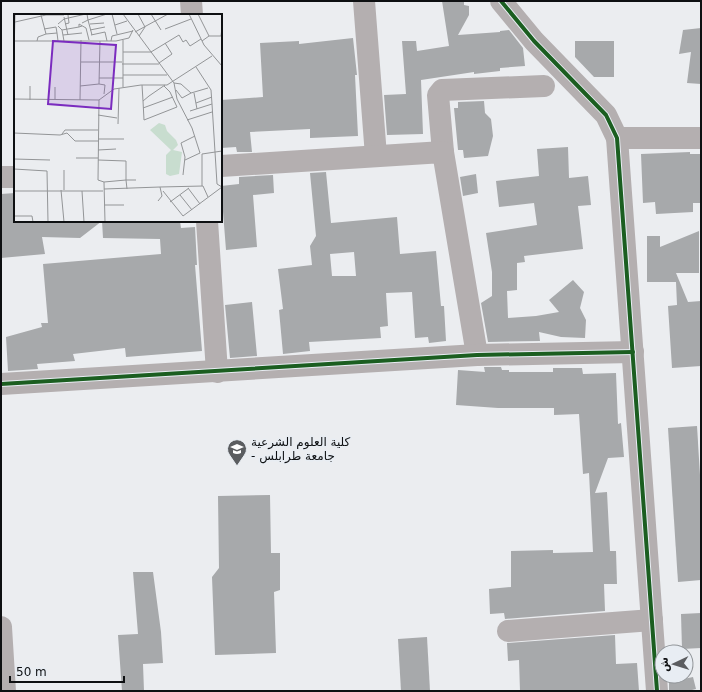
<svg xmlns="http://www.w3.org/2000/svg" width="702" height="692" viewBox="0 0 702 692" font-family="'DejaVu Sans',Vazirmatn,sans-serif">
  <rect width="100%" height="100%" fill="#ebedf0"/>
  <!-- building -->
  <g fill="#a7a9ab" fill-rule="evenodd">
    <path d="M442,1H464V5L469,6V15L458,35L500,32V31L509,30L523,48L525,66L500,68V71L474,74V72L421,80L423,134L387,135L384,95L406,94L402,41H416L417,51L449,46Z"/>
    <path d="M701,28V84L687,83L691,52L679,54L683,30Z"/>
    <path d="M353,38L357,75H355L358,136L310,138V129L250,132L252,152H237L236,147L221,148V100L263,97L260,43L299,41V44Z"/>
    <path d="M575,41H614V77H594L575,57Z"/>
    <path d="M484,101L485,113L491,119L493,136L488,156L464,158L463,150H458L454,108H458V102Z"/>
    <path d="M568,147L569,178L588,176L591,205L578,206L583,249L524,256L525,262L517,263V290L507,291L508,318L536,316L559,312L549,300L573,280L584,292L580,308L586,320L585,338L561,337L539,332L540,341L488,342L481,303L492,296V272L486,233L537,225L534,203L499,207L496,181L539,176L537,149Z"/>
    <path d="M690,152V154H701V203H693V212L656,214L655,202L643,203L641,154Z"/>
    <path d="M326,172L331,223L397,217L400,254L436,251L441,306H444L446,341L429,343L428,337L415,338L412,292L386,293L388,326L380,327L381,338L309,342L310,351L283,354L279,310L283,309L278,269L312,265L310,246L316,236L310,173ZM354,252L356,276H332L330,254Z"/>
    <path d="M476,174L478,193L463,196L460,177Z"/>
    <path d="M273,175L274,193L253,195L257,247L226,250L221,186L239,184V177Z"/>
    <path d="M15,193V221H102L80,238L42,237L45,254L1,258V194Z"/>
    <path d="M102,221H180L181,228L195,227L197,265H195L202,351L126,357L125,348L73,354L75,361L37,364L38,369L8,371L6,337L42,327L41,323H48L43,264L161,254L160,239L103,238Z"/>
    <path d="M699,231V273H676L688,302L701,301V366L672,368L668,306L677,305L676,282H647V236H660V247Z"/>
    <path d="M252,302L257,356L230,358L225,305Z"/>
    <path d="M484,367H501L502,370H509V372H553V368H582L583,374L616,373L618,424L621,423L624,457L608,458L595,493L607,492L610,551H616L617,584H604L605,611L505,619L504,613L490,614L489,589L511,587V551L553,550V553L593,552L589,473L583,474L579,414L554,415V408H498L456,405L458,370L485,372Z"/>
    <path d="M697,426L701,492V580L678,582L668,428Z"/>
    <path d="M270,495L271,553H280V590L274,592L276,653L215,655L212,577L219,568L218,496Z"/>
    <path d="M133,572H153L161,632L163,663L143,664L144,691H122L118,635L138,634Z"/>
    <path d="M701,613V648L682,649L681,614Z"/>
    <path d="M615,635L616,664L637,663L639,691H520L519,660L508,661L507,643Z"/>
    <path d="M427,637L430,691H401L398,639Z"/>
    <path d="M693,677L696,689L688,691H669V682Z"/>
  </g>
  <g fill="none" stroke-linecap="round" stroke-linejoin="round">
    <!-- minor -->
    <g stroke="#b4afb0" stroke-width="22">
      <path d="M191,1L192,15"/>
      <path d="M364,1L376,156"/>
      <path d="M501,1L534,41L606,115L617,138L657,691"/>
      <path d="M617,138H701"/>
      <path d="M443,152L438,95L442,90L544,86"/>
      <path d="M221,166L443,152L477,355"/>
      <path d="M1,177H15"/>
      <path d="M207,221L217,372"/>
      <path d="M1,384L477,355L633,352"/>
      <path d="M1,627L5,691"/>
      <path d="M508,631L652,620"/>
    </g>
    <!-- cycleway casing -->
    <g stroke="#e8edf3" stroke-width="6">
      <g id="cycleway">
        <path d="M501,1L534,41L606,115L617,138L657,691"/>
        <path d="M1,384L477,355L633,352"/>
      </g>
    </g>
    <!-- cycleway -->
    <use href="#cycleway" stroke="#1b5e20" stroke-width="4"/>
  </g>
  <!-- icons -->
  <defs>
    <g id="university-pin" transform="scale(1)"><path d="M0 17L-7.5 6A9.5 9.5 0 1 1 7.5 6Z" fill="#5b5d60" stroke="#e8edf3"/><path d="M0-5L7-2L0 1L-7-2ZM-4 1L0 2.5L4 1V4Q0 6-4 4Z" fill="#fff"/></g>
  </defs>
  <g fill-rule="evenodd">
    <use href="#university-pin" x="237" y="449"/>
  </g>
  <g text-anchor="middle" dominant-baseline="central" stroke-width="3" stroke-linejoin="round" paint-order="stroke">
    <!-- poi labels -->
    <g font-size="12" fill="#0e1012" stroke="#e8edf3" text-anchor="start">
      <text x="251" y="442">كلية العلوم الشرعية<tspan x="251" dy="14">- جامعة طرابلس</tspan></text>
    </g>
  </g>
  <!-- overview -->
  <g transform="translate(14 14)">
    <rect width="208" height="208" fill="#ebedf0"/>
    <path d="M145,109L151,111L153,117L162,126L164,131L159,136L168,138L165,160L156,162L152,160V141L157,136L136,116Z" fill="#c8ddcf"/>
    <path fill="none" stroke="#939597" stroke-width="1" d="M98,0L103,20M109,0L160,69L163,85L178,114L186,139L171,146M124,0L131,13L125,22M137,0L147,16M175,0L190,31L208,52M184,0L195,22L188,27M50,3L54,21M1,8L32,1H50M68,9L74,6L73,0M44,10L50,5L72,0M51,10L55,9L54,1M76,10L90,9M101,11L113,7M44,12L48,16L50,27M68,12L65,13V10L72,14L75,26M30,15L42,13L43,19M151,15L177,5M48,16L65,13M76,16L91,13M121,18L154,0M32,20L43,19L44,27M49,21L68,19M77,21L91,18L93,27M78,21L74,6L93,0M195,22H207L208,14M109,26V73M0,27H102L115,24L119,16M23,27L24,23L32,20L27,1M97,27L98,22L119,17M109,38H137L165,21L169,28L172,26L176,32L187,25M0,40L1,0M67,48H108M145,49L158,40L151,29M108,50H145M109,61H153M85,64H109M160,69L167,70L177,79L194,74M85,70L91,71L90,80M128,71L129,87M66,72L85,70L86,27M150,72L156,78L163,93L130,106L129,87L135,82L151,71M41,73V86M162,76L168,84L177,79M180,79L183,95M0,85L85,86L100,75L127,71H153L198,42M16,86V72M66,86L67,26M85,86L84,166L90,168L91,208M182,89L198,83M198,90L203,170L208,173M129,94L159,83M176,97L198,90L197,76L182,53M84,101L103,104M173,106L198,98M104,110L105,74M0,119L46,121L53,119L61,127H84M48,120L51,116H84M84,125H110M84,136L102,135M62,144H84M0,145L36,146M84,146L112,147V166L90,168M0,155L33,157L34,208M50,156V176M169,161L171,143L167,129L181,122M188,172V140L208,137M146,173L189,172L194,183M174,174L186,190M90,175L146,173L148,182L144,187M113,175L112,166H122M47,176L50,208M0,177H89M68,177L70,208M149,177L169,202L208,173M166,181L178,196M156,188L175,174M90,191H110M0,202H18L19,208M82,208H99"/>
    <path fill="#7b2cbf" fill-opacity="0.15" stroke="#7b2cbf" stroke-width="2" d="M39,27L102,31L97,95L34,90Z"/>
    <rect width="208" height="208" fill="none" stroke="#0e1012" stroke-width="2"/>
  </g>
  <!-- border -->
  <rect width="702" height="692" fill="none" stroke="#0e1012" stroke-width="4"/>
  <!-- north arrow -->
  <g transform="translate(674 664) rotate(266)"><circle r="19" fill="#e8edf3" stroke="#919599"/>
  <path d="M0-3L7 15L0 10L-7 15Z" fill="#5b5d60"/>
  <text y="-6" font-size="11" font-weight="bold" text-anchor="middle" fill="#0e1012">ش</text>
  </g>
  <!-- scale -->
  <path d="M10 676v6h114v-6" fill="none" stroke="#0e1012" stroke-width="2"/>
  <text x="16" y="676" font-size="12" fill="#0e1012" stroke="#e8edf3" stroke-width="3" paint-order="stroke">50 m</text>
</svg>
